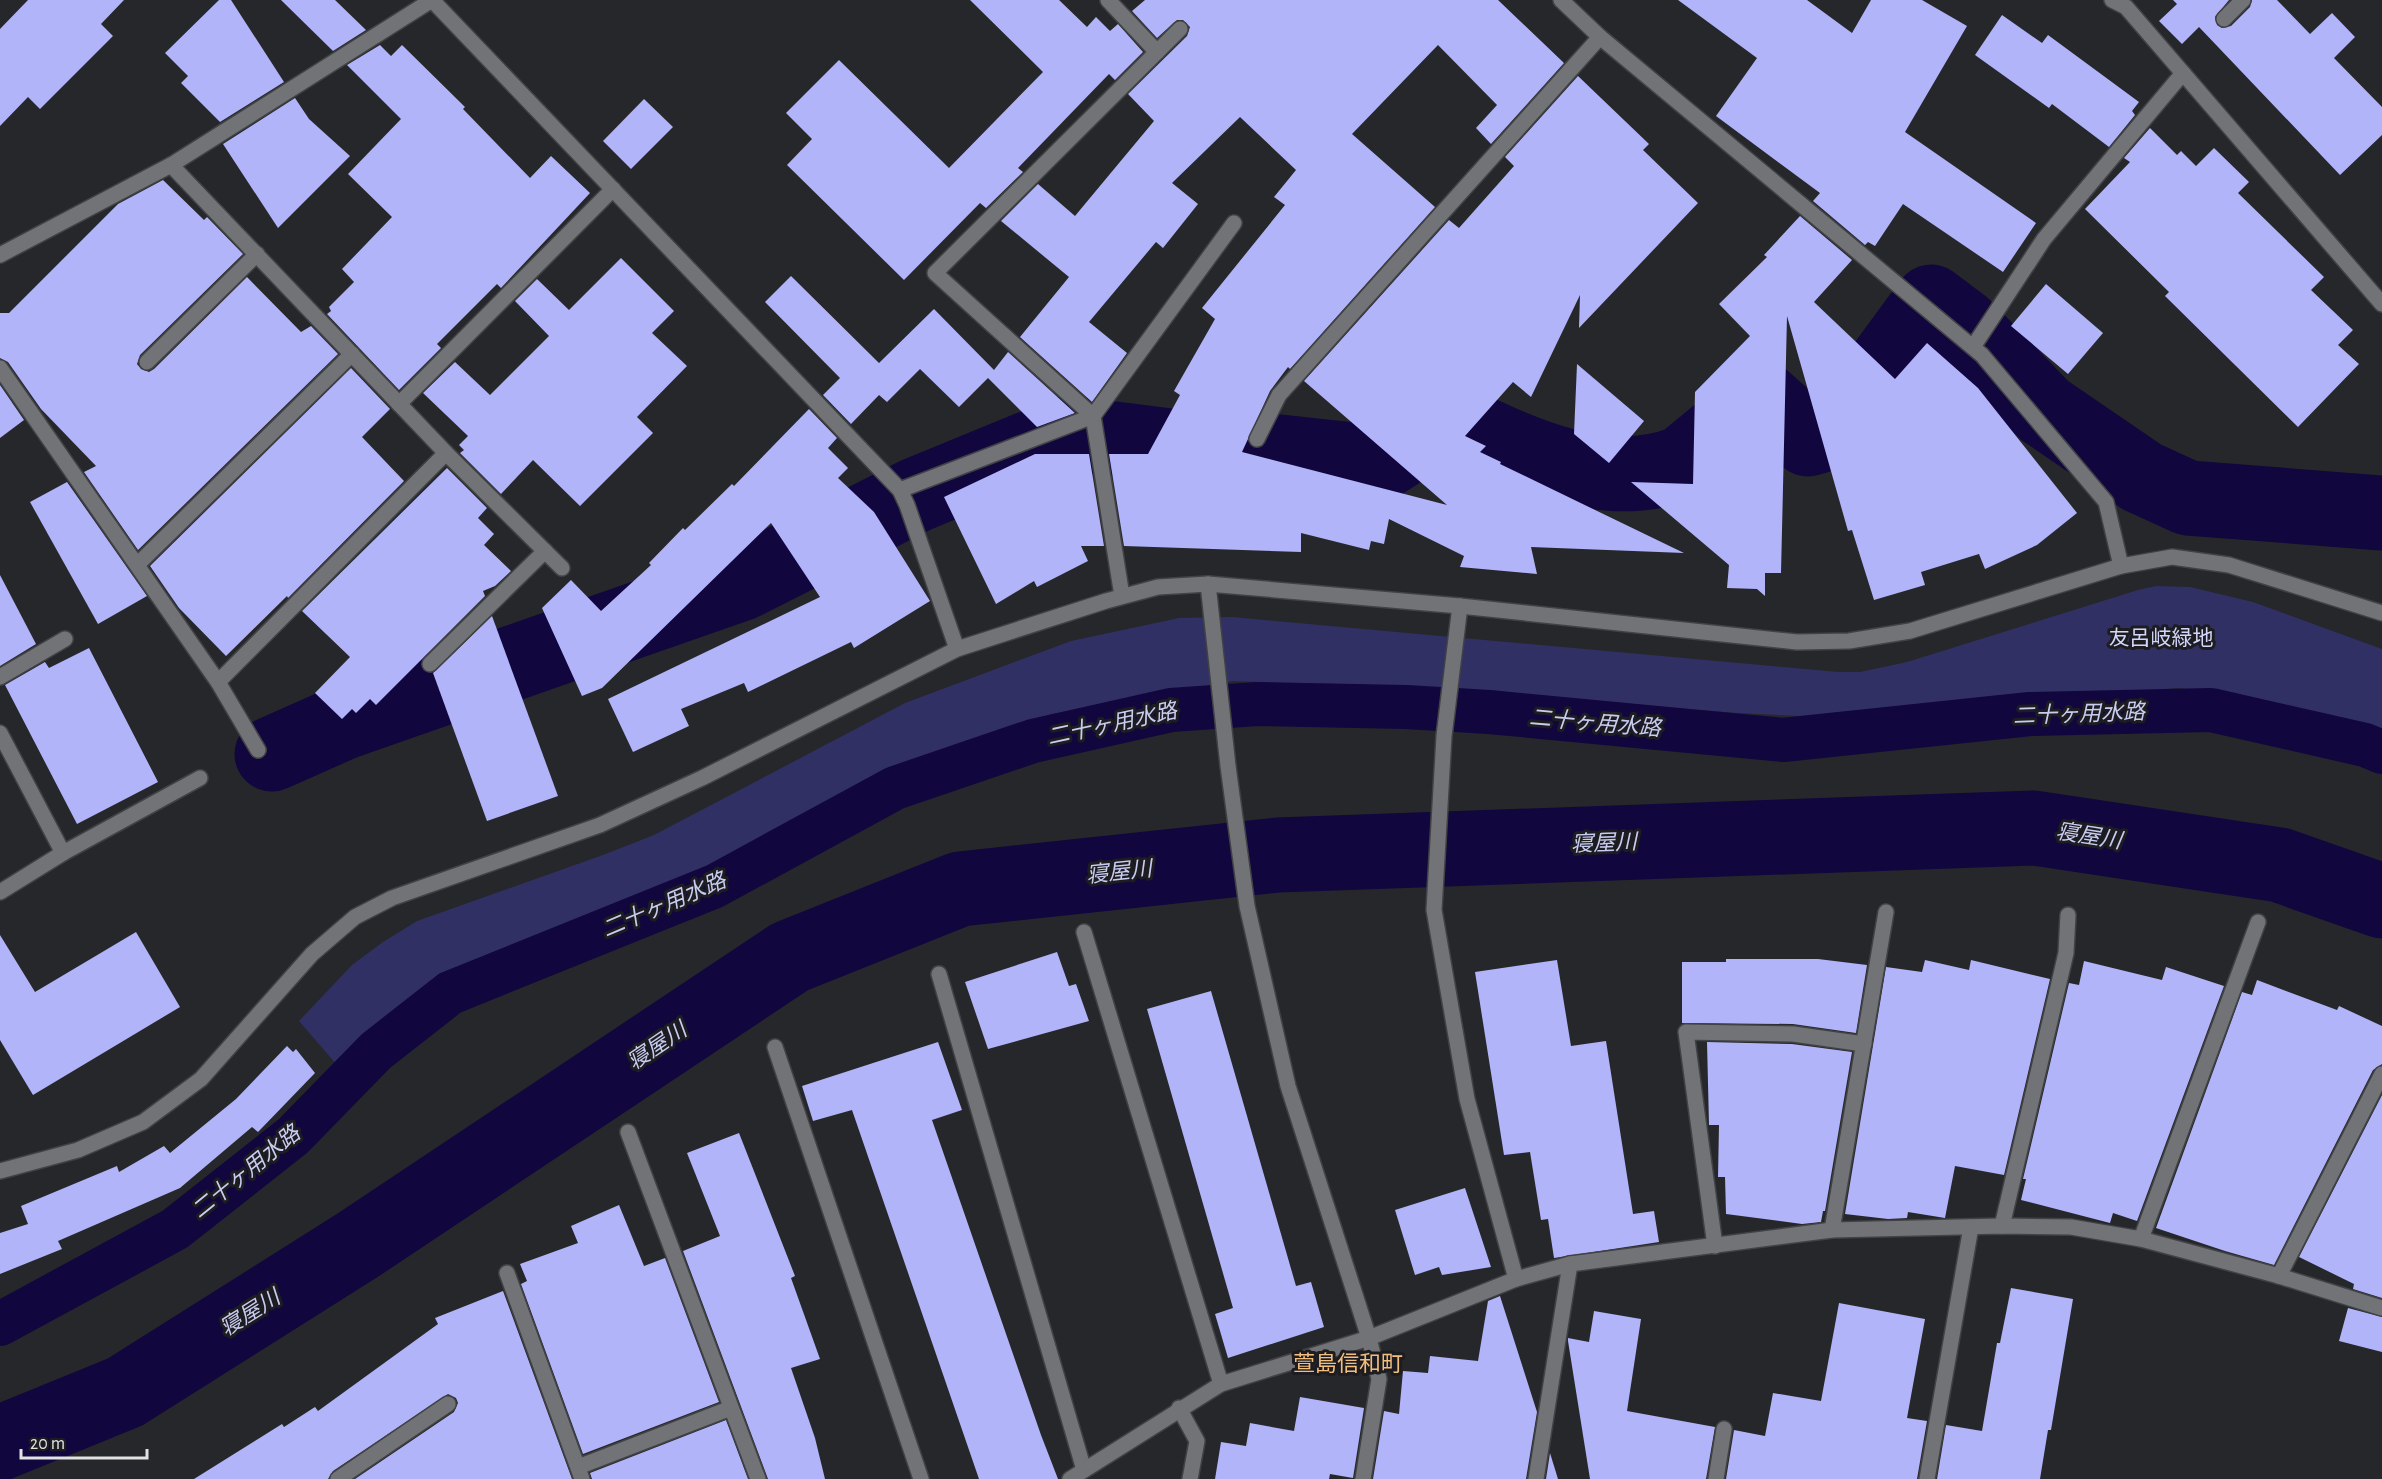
<svg xmlns="http://www.w3.org/2000/svg" width="2382" height="1479" viewBox="0 0 2382 1479" font-family="'Alegreya Sans','Noto Sans JP',sans-serif">
  <rect width="100%" height="100%" fill="#26272a"/>
  <!-- green -->
  <path fill="#313064" d="M2156,586L2190,587L2253,602L2382,649V737L2326,718L2251,697L2178,688L1951,706L1843,718L1738,713L1429,689L1233,681L1052,714L950,746L885,775L771,833L679,884L634,905L512,946L466,969L393,1015L337,1065L299,1021L352,965L383,942L417,921L603,855L654,835L905,703L1071,641L1179,618L1232,617L1838,672H1860L1907,662L2138,590Z"/>
  <g fill="none" stroke-linecap="round" stroke-linejoin="round">
    <!-- canal -->
    <path stroke="#11063e" stroke-width="44" d="M0,1324L175,1229L293,1136L376,1051L450,993L715,886L895,788L1033,741L1171,710L1257,704L1406,707L1489,712L1783,740L2030,714L2211,710L2365,745L2382,752"/>
    <!-- river -->
    <g stroke="#11063e" stroke-width="75">
      <path d="M272,754L344,722L742,583L916,495L1067,433L1177,447L1252,449L1381,463L1397,453L1435,412C1510,447 1599,496 1683,463L1762,398L1808,439L1815,437L1862,396L1931,302L1963,326L2044,410L2142,477L2188,498L2382,513"/>
      <path d="M0,1443L125,1392L358,1245L790,957L960,889L1278,855L2034,828L2280,865L2382,901"/>
    </g>
  </g>
  <!-- building -->
  <g fill="#b1b4f9">
    <path d="M28,0H124L101,24L113,36L40,109L28,97L0,126V29Z"/>
    <path d="M219,0H231L284,82L220,122L181,83L188,76L165,53Z"/>
    <path d="M281,0H335L366,30L333,51Z"/>
    <path d="M970,0H1059L1087,27L1096,17L1110,31L1118,24L1143,52L1115,80L1109,74L1018,168L1023,172L986,208L980,203L904,280L787,165L812,139L786,113L839,60L949,168L1043,72Z"/>
    <path d="M1145,0H1498L1564,63L1491,144L1476,128L1497,105L1438,45L1352,134L1435,207L1290,369L1288,367L1270,391L1242,452L1447,505L1304,381L1449,220L1459,228L1514,166L1505,157L1578,76L1649,144L1643,150L1698,203L1579,328L1580,295L1531,397L1513,382L1465,436L1486,446L1480,452L1501,462L1500,464L1684,553L1531,547L1537,574L1460,567L1464,556L1389,519L1384,544L1371,541L1369,550L1301,533V552L1124,546L1109,454H1148L1180,395L1174,391L1215,319L1202,308L1285,205L1274,197L1296,170L1240,117L1172,183L1198,204L1163,248L1156,242L1089,322L1127,353L1092,402L1020,337L1069,277L1001,221L1038,184L1075,216L1154,121L1128,94L1187,36L1190,27L1183,20H1177L1157,38L1132,11Z"/>
    <path d="M1678,0H1807L1852,33L1871,0H1922L1967,26L1905,132L2036,223L2003,272L1903,204L1875,246L1868,242L1865,245L1813,201L1820,193L1716,116L1757,58Z"/>
    <path d="M2173,0H2229L2215,17L2217,25L2222,28L2231,26L2250,7L2252,0H2277L2310,34L2332,13L2355,37L2334,58L2382,107V135L2340,175L2199,27L2182,44L2159,21L2177,4Z"/>
    <path d="M2002,15L2042,43L2048,35L2139,102L2132,111L2135,115L2109,147L2052,104L2049,108L1975,55Z"/>
    <path d="M380,45L391,56L402,45L465,107L463,109L530,178L551,156L590,193L501,288L497,284L437,344L441,348L399,390L327,314L331,311L329,307L354,282L342,269L392,217L348,174L401,119L347,65Z"/>
    <path d="M295,98L309,119L350,156L278,228L223,144Z"/>
    <path d="M644,99L673,127L631,169L603,141Z"/>
    <path d="M2150,128L2177,155L2181,151L2196,166L2214,148L2249,182L2238,193L2324,277L2311,290L2353,330L2338,345L2359,364L2298,427L2165,296L2169,292L2085,209L2130,162L2124,158Z"/>
    <path d="M163,180L204,220L207,217L243,254L140,355L137,364L141,369L149,372L154,369L247,277L301,332L311,326L338,354L138,550L84,472L96,466L41,409L8,362L0,358V313H9L118,204Z"/>
    <path d="M1800,216L1852,260L1814,302L1895,379L1927,343L1978,388L2077,513L2037,545L1985,569L1979,554L1921,572L1925,585L1874,600L1852,530L1848,531L1787,316L1781,573H1765V596L1757,589L1727,588L1729,565L1631,482L1693,484L1695,392L1750,336L1719,304L1767,257L1764,255Z"/>
    <path d="M621,258L674,311L652,333L687,366L637,417L653,433L580,506L533,460L501,494L460,453L464,450L459,445L468,436L423,393L455,362L490,395L549,336L515,301L537,279L569,310Z"/>
    <path d="M791,276L879,363L934,309L994,370L1008,352L1075,413L1037,427L988,378L959,407L920,369L887,402L879,395L851,424L823,395L840,378L765,302Z"/>
    <path d="M2046,284L2103,333L2068,374L2011,326Z"/>
    <path d="M1577,364L1644,421L1609,463L1574,434Z"/>
    <path d="M351,368L390,409L362,437L404,481L288,598L287,596L226,656L179,608L150,566Z"/>
    <path d="M0,385L24,420L0,438Z"/>
    <path d="M809,409L837,438L828,448L848,468L838,478L874,512L930,601L854,648L851,642L748,692L744,683L681,709L689,726L633,752L608,699L820,597L771,523L602,688L582,696L542,608L571,580L601,611L651,565L649,563L683,528L685,530L732,484L734,486Z"/>
    <path d="M1035,454H1089L1104,546H1081L1088,561L1037,587L1034,581L996,604L944,497Z"/>
    <path d="M447,468L487,508L478,518L494,534L484,545L511,571L495,586L483,591L485,596L376,705L370,699L356,713L352,709L342,719L315,693L350,657L302,611Z"/>
    <path d="M67,482L147,596L98,624L30,502Z"/>
    <path d="M0,575L36,644L0,666Z"/>
    <path d="M492,616L558,796L487,821L433,673Z"/>
    <path d="M89,648L158,782L77,824L5,685L45,662L49,668Z"/>
    <path d="M136,932L180,1007L33,1095L0,1040V935L35,992Z"/>
    <path d="M1057,952L1069,986L1076,984L1089,1021L988,1049L965,982Z"/>
    <path d="M1726,959H1818L1867,965L1856,1033L1793,1024L1682,1023V962H1726Z"/>
    <path d="M1557,960L1571,1046L1606,1041L1633,1214L1654,1211L1659,1242L1554,1258L1548,1219L1541,1220L1530,1152L1504,1155L1475,972Z"/>
    <path d="M1925,960L1969,970L1971,960L2050,979L2004,1175L1955,1166L1945,1218L1908,1212L1907,1218L1888,1219L1845,1214L1886,967L1922,972Z"/>
    <path d="M2084,961L2162,980L2166,967L2224,986L2137,1221L2113,1213L2110,1223L2021,1200L2026,1179H2023L2069,983L2079,985Z"/>
    <path d="M2257,980L2337,1010L2339,1006L2382,1026V1064L2373,1070L2274,1265L2225,1251L2156,1228L2242,992L2252,995Z"/>
    <path d="M1211,991L1296,1286L1311,1282L1324,1327L1228,1358L1215,1314L1233,1308L1147,1009Z"/>
    <path d="M938,1042L962,1110L932,1120L1041,1435L1058,1479H979L852,1110L813,1121L802,1086Z"/>
    <path d="M1707,1042L1792,1044L1852,1052L1825,1211H1823L1821,1222L1802,1224L1726,1214L1725,1177H1718L1719,1125H1709Z"/>
    <path d="M287,1046L293,1052L296,1049L315,1073L258,1132L252,1127L180,1188L58,1241L62,1249L0,1274V1233L28,1224L21,1206L117,1166L119,1172L164,1146L170,1153L236,1099Z"/>
    <path d="M2382,1095V1298L2353,1289L2354,1284L2299,1257Z"/>
    <path d="M739,1133L795,1276L791,1278L820,1359L791,1368L815,1438L825,1479H768L683,1251L720,1236L687,1153Z"/>
    <path d="M1465,1188L1491,1267L1442,1275L1439,1267L1415,1275L1395,1210Z"/>
    <path d="M619,1205L644,1266L665,1258L719,1402L583,1454L521,1284L527,1281L520,1264L578,1243L571,1226Z"/>
    <path d="M2011,1288L2073,1299L2051,1430H2048L2040,1479H1937L1946,1425L1982,1431L1997,1343H2000Z"/>
    <path d="M503,1291L572,1479H355L454,1412L458,1403L456,1398L448,1394L333,1471L328,1479H194L282,1424L284,1427L315,1407L318,1411L438,1324L435,1318Z"/>
    <path d="M1500,1296L1537,1412L1526,1479H1373L1384,1411L1399,1414L1403,1371L1428,1373L1430,1356L1478,1361L1488,1301Z"/>
    <path d="M1839,1303L1925,1319L1907,1418L1927,1421L1917,1479H1726L1734,1430L1765,1436L1773,1393L1821,1401Z"/>
    <path d="M2348,1308L2382,1317V1352L2339,1341Z"/>
    <path d="M1594,1311L1641,1319L1627,1411L1715,1427L1706,1479H1590L1568,1341V1338L1589,1342Z"/>
    <path d="M1300,1397L1364,1408L1353,1478L1330,1474L1329,1479H1215L1221,1442L1246,1446L1250,1423L1294,1431Z"/>
    <path d="M726,1420L748,1479H592L590,1473Z"/>
    <path d="M1550,1453L1558,1479H1546Z"/>
  </g>
  <g fill="none" stroke-linecap="round" stroke-linejoin="round">
    <!-- service casing -->
    <g stroke="#414245" stroke-width="18">
      <g id="service">
        <path d="M2224,19L2243,0"/>
        <path d="M147,362L257,254"/>
        <path d="M1093,416L1122,596"/>
        <path d="M430,664L545,551"/>
        <path d="M0,677L65,639"/>
        <path d="M63,853L200,778"/>
        <path d="M1716,1479L1724,1429"/>
      </g>
    </g>
    <!-- minor casing -->
    <g stroke="#414245" stroke-width="18">
      <g id="minor">
        <path d="M432,0L900,490L907,505L957,649"/>
        <path d="M1108,0L1157,52"/>
        <path d="M1561,0L1600,37L1982,355L2106,502L2121,566"/>
        <path d="M2112,0L2126,7L2382,304"/>
        <path d="M171,165L446,453L562,568"/>
        <path d="M0,255L171,165L432,0"/>
        <path d="M1973,347L2044,239L2183,73"/>
        <path d="M0,368L218,682L258,750"/>
        <path d="M399,404L613,189"/>
        <path d="M1093,416L935,273L1180,29"/>
        <path d="M1257,439L1279,395L1600,37"/>
        <path d="M900,490L1093,416L1234,223"/>
        <path d="M138,564L352,354"/>
        <path d="M1208,584L1228,766L1247,906L1288,1086L1369,1338L1379,1379L1363,1479"/>
        <path d="M1460,606L1444,736L1434,910L1467,1099L1516,1279"/>
        <path d="M218,682L446,453"/>
        <path d="M0,733L63,853L0,892"/>
        <path d="M1084,932L1221,1384"/>
        <path d="M939,974L1084,1470"/>
        <path d="M775,1047L921,1479"/>
        <path d="M628,1132L758,1479"/>
        <path d="M2002,1226L2066,953L2068,915"/>
        <path d="M1832,1230L1886,912"/>
        <path d="M2141,1239L2258,922"/>
        <path d="M1715,1246L1686,1032L1793,1034L1864,1044"/>
        <path d="M507,1273L582,1479"/>
        <path d="M2279,1276L2382,1074"/>
        <path d="M1179,1408L1197,1441L1190,1479"/>
        <path d="M578,1467L731,1408"/>
        <path d="M338,1479L448,1404"/>
        <path d="M1070,1479L1221,1384L1369,1338L1516,1279L1570,1264L1832,1230L2002,1226L2071,1227L2141,1239L2279,1276L2382,1308"/>
        <path d="M1536,1479L1570,1264"/>
        <path d="M1927,1479L1971,1227"/>
      </g>
    </g>
    <!-- tertiary casing -->
    <g stroke="#414245" stroke-width="18">
      <path id="tertiary" d="M0,1171L78,1150L143,1122L201,1079L312,954L355,917L392,898L600,825L702,778L957,649L1106,601L1158,587L1208,584L1460,606L1797,642L1849,641L1910,631L2121,566L2172,557L2229,565L2382,613"/>
    </g>
    <!-- service -->
    <use href="#service" stroke="#727377" stroke-width="15"/>
    <!-- minor -->
    <use href="#minor" stroke="#727377" stroke-width="15"/>
    <!-- tertiary -->
    <use href="#tertiary" stroke="#727377" stroke-width="15"/>
  </g>
  <g text-anchor="middle" dominant-baseline="central" stroke-width="6" stroke-linejoin="round" paint-order="stroke">
    <!-- park labels -->
    <g font-size="21" fill="#d2d6fb" stroke="#1d1d21">
      <text x="2161" y="638">友呂岐緑地</text>
    </g>
    <!-- water labels -->
    <g font-size="22" font-style="italic" fill="#c9ccf1" stroke="#1d1d21">
      <text transform="translate(2079 714) rotate(-2)">二十ヶ用水路</text>
      <text transform="translate(1595 723) rotate(5)">二十ヶ用水路</text>
      <text transform="translate(1112 724) rotate(-12)">二十ヶ用水路</text>
      <text transform="translate(2089 836) rotate(9)">寝屋川</text>
      <text transform="translate(1604 843) rotate(-2)">寝屋川</text>
      <text transform="translate(1119 872) rotate(-6)">寝屋川</text>
      <text transform="translate(664 905) rotate(-23)">二十ヶ用水路</text>
      <text transform="translate(657 1046) rotate(-34)">寝屋川</text>
      <text transform="translate(246 1172) rotate(-39)">二十ヶ用水路</text>
      <text transform="translate(250 1313) rotate(-32)">寝屋川</text>
    </g>
    <!-- neighbourhood labels -->
    <g font-size="22" fill="#f3bf7f" stroke="#1d1d21">
      <text x="1348" y="1364">萱島信和町</text>
    </g>
  </g>
  <!-- scale -->
  <path d="M21 1449v9h126v-9" fill="none" stroke="#e1e2e4" stroke-width="3"/>
  <text x="30" y="1449" font-size="18" fill="#e1e2e4" stroke="#1d1d21" stroke-width="4.5" paint-order="stroke">20 m</text>
</svg>
